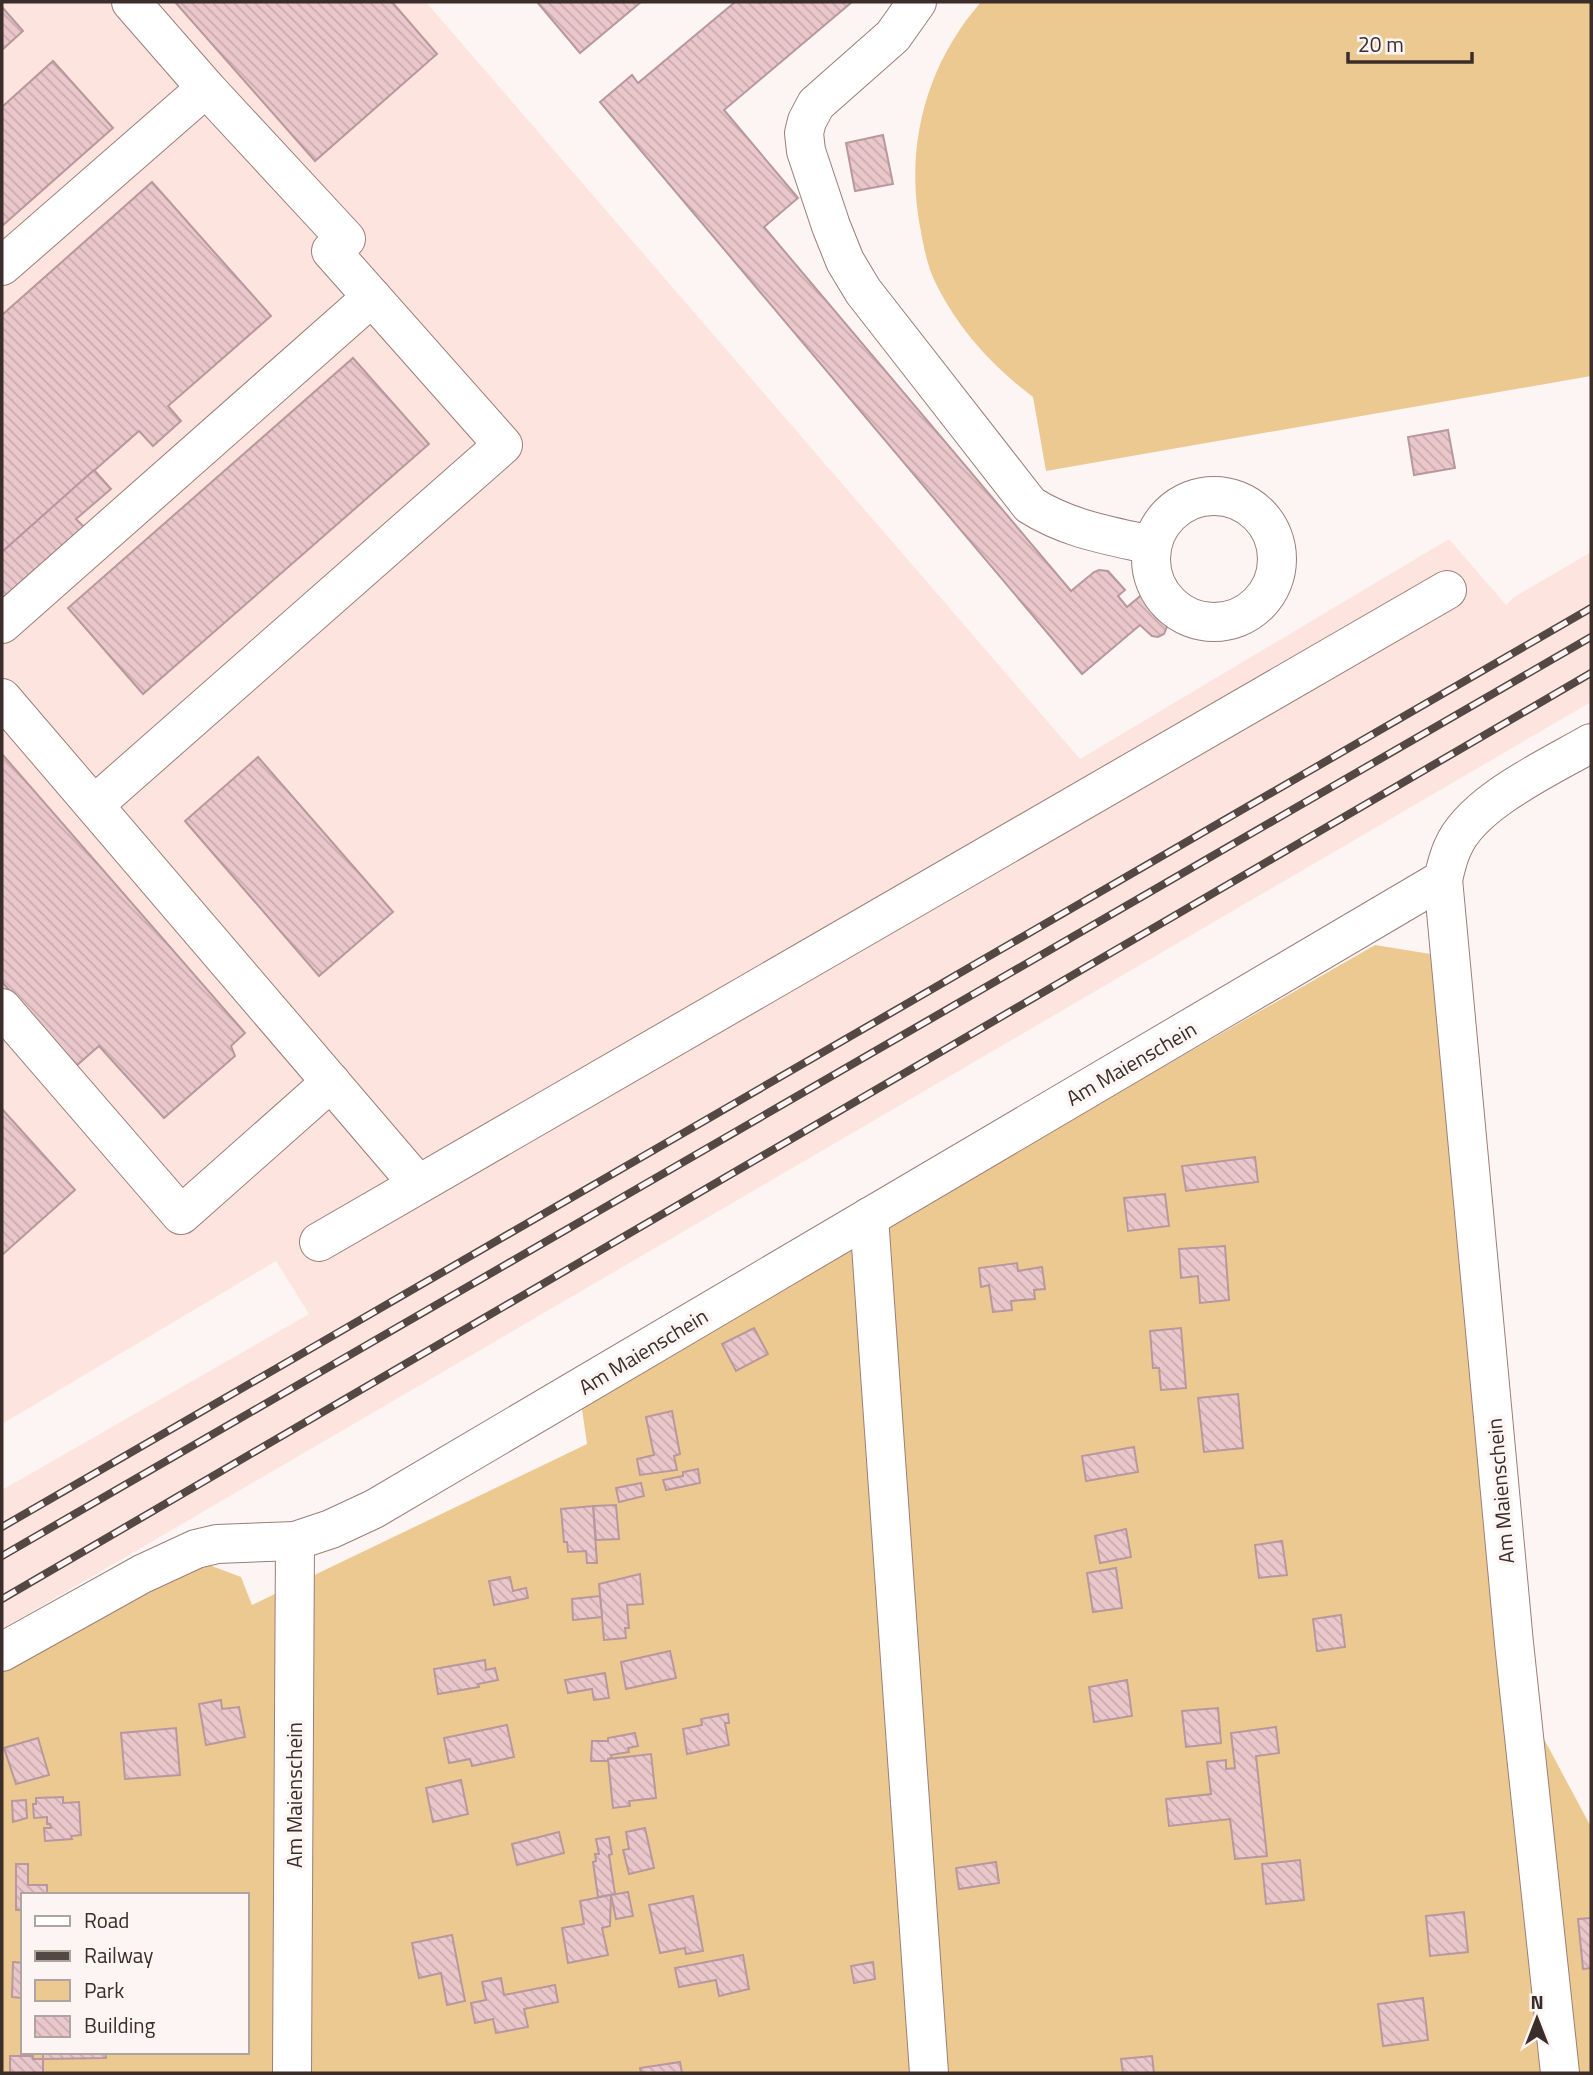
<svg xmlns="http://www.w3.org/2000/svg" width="1593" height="2075" viewBox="0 0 1593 2075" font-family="'Titillium Web',sans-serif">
  <defs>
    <pattern id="building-back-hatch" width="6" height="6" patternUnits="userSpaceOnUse" patternTransform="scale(1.75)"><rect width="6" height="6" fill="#e9c7ca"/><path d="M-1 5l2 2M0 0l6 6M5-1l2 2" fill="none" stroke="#c9abae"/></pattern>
  </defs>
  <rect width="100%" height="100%" fill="#fcf5f4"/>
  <!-- built -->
  <path fill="#fee4de" d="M2,2H426L1080,759L1449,539L1506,605L1514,597L1591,552V702L2,1629V1490L309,1314L276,1261L2,1424Z"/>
  <!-- green -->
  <g fill="#edc992" fill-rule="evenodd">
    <path d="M981,2H1591V376L1046,471L1033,397C992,366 959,330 936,284C928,268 924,249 921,232C904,149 925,66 981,2Z"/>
    <path d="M1375,945L1443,956L1497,1651L1591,1827V2073H2V1669L196,1560L241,1577L252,1605L587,1444L581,1402ZM23,1895H247V2052H23Z"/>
  </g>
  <!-- building -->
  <g fill="url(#building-back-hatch)" stroke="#b8989c" stroke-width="2">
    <path d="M175,2H392L437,54L315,161Z"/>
    <path d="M537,2H641L580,53Z"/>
    <path d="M735,2H852L724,110L798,198L764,227L1071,591L1094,572L1099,570L1108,571L1125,590L1118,596L1127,607L1144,593L1168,624L1164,634L1158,637L1152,636L1140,625L1082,674L600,102L632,75L638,83Z"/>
    <path d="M2,7L23,31L2,50Z"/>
    <path d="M53,61L113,128L2,226V107Z"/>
    <path d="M883,135L893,184L855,191L846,143Z"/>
    <path d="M152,182L271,316L168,406L181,421L153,446L139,431L2,552V315Z"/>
    <path d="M353,358L429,444L143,694L68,608Z"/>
    <path d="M1448,430L1455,468L1414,475L1408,437Z"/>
    <path d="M94,470L111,489L76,519L85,528L2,602V552Z"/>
    <path d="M2,754L245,1033L231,1046L235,1056L164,1118L99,1046L76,1066L2,982Z"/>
    <path d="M258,757L393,912L319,976L185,821Z"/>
    <path d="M2,1109L75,1190L2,1255Z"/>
    <path d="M1255,1157L1258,1182L1186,1191L1182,1166Z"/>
    <path d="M1165,1194L1169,1226L1128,1231L1124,1198Z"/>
    <path d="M1225,1246L1229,1300L1200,1303L1198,1276L1181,1278L1179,1249Z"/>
    <path d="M1017,1263L1018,1271L1042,1267L1045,1289L1034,1290L1035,1299L1011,1301L1012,1310L993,1312L989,1285L981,1287L979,1268Z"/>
    <path d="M754,1328L768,1354L736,1371L722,1344Z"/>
    <path d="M1181,1328L1186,1388L1161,1390L1159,1368H1153L1150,1331Z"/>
    <path d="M1238,1394L1243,1448L1204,1452L1198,1398Z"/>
    <path d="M672,1411L680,1454L674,1456L677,1470L640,1475L637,1459L654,1455L646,1417Z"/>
    <path d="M1134,1447L1138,1472L1086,1481L1082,1456Z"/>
    <path d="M698,1469L700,1483L666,1490L663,1480L683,1476V1472Z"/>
    <path d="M641,1483L644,1496L619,1502L616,1488Z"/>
    <path d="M616,1505L619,1539L596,1540L593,1506Z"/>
    <path d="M593,1506L597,1563H587L586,1551L568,1552L567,1542H564L561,1509Z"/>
    <path d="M1126,1529L1131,1557L1100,1563L1095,1536Z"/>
    <path d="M1282,1541L1287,1575L1259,1578L1255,1545Z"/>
    <path d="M1116,1568L1122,1608L1093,1612L1087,1573Z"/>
    <path d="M640,1574L643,1604L627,1605L629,1628H625L626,1638L604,1640L599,1584Z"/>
    <path d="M510,1577L513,1591L526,1588L528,1598L494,1605L489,1581Z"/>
    <path d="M600,1596L602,1617L573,1620L572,1599Z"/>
    <path d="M1341,1615L1345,1647L1317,1651L1313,1619Z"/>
    <path d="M670,1651L676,1678L626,1689L621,1662Z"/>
    <path d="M485,1660L486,1670L495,1668L498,1680L478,1684L479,1687L438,1694L434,1669Z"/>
    <path d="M605,1673L609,1698L594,1700L592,1689L568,1693L565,1680Z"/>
    <path d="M1127,1680L1132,1716L1094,1722L1089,1687Z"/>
    <path d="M221,1700L222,1709L239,1707L245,1737L206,1745L199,1704Z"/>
    <path d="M1218,1708L1221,1743L1186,1747L1182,1711Z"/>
    <path d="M728,1714L729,1723H725L729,1745L687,1754L683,1729L702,1725L701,1719Z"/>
    <path d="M507,1725L514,1757L472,1766L470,1759L449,1763L444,1738Z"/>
    <path d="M1276,1727L1279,1753L1256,1756L1267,1856L1235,1859L1230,1819L1169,1826L1166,1799L1211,1794L1207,1762L1226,1760V1769L1235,1768L1231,1733Z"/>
    <path d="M176,1728L180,1775L125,1779L121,1733Z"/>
    <path d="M635,1733L638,1746L628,1748L629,1752L611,1755L612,1758L608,1759V1761H591L592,1741H608V1738Z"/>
    <path d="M38,1738L49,1775L16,1784L4,1748Z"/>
    <path d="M651,1754L656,1798L629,1801L630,1806L613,1808L608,1759Z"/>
    <path d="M461,1780L468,1814L433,1822L426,1788Z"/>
    <path d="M63,1797V1803L79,1802L81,1835L71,1836L72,1839L45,1841L44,1828H51L50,1824H47V1817L34,1818L33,1804H36V1798Z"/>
    <path d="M26,1800L27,1818L13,1822L12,1801Z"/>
    <path d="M645,1828L654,1868L629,1874L623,1850L629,1849L626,1832Z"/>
    <path d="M559,1832L564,1853L517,1865L512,1844Z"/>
    <path d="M609,1837L612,1854L609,1855L615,1894L598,1897L593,1862L596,1861L595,1854H599L596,1839Z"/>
    <path d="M1300,1860L1304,1900L1266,1904L1262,1864Z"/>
    <path d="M996,1862L999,1883L959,1889L956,1868Z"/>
    <path d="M16,1864H28V1885H47V1895H23V1910H16Z"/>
    <path d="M628,1892L633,1916L616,1919L611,1895Z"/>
    <path d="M611,1895L610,1926L602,1928L608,1955L568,1963L562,1928L584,1924L580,1901Z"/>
    <path d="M693,1896L703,1951L686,1954L685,1948L660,1953L649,1905Z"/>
    <path d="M1464,1912L1468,1952L1430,1956L1426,1916Z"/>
    <path d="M1591,1918V1968L1583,1969L1578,1919Z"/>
    <path d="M452,1935L465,2001L447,2005L441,1973L419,1978L412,1943Z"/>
    <path d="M743,1955L749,1989L719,1996L716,1980L679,1987L675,1968Z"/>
    <path d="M13,1962L23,1963V1998L12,1997Z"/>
    <path d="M873,1962L875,1979L854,1983L851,1966Z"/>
    <path d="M501,1978L504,1995L555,1985L558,2002L524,2009L528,2027L496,2033L493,2019L475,2023L471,2003L486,2000L482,1982Z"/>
    <path d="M1423,1998L1428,2040L1383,2046L1378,2004Z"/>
    <path d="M43,2052H105L106,2058L43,2059Z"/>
    <path d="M10,2056H33V2059H43V2073H10Z"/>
    <path d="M1152,2056L1154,2073H1123L1121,2059Z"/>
    <path d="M680,2062L682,2073H641L640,2068Z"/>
  </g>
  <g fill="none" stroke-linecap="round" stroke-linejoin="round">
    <!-- minor casing -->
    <g stroke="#9c7e77" stroke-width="40">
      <g id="minor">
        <path d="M131,2L206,88"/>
        <path d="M917,2L893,36L816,104L807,121L804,133L806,151L831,226L845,261L863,291L1030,505C1068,529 1107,535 1151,545"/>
        <path d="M2,266L206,88L346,239L331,251L503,445L94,805"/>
        <circle cx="1214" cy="559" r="63"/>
        <path d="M2,624L372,297"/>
        <path d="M2,698L418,1184"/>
        <path d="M1443,879L1514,1643L1560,2073"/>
        <path d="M2,1008L181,1215L331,1082"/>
        <path d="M869,1217L929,2073"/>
        <path d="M319,1242L1447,590"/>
        <path d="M2,1652L142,1574L196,1549L217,1544L295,1541L331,1529L374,1509L1443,879C1446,868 1448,857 1453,847C1472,802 1550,767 1591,743"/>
        <path d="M292,2073L295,1541"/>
      </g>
    </g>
    <!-- minor -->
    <use href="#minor" stroke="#fff" stroke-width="38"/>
    <!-- rail casing -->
    <g stroke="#544845" stroke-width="8">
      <g id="rail">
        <path d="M2,1527L1591,608"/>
        <path d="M2,1556L1591,637"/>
        <path d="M2,1599L1591,673"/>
      </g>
    </g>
    <!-- rail -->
    <use href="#rail" stroke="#fcf5f4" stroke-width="5" stroke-dasharray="16" stroke-linecap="butt"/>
  </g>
  <g text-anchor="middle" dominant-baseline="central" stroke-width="7" stroke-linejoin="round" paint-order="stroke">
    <!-- street labels -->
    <g font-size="21" fill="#3a2d2a" stroke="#fcf5f4">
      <text transform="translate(1131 1063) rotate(-30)">Am Maienschein</text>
      <text transform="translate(643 1351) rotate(-31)">Am Maienschein</text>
      <text transform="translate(1500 1491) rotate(-95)">Am Maienschein</text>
      <text transform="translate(294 1795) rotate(-90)">Am Maienschein</text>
    </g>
  </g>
  <!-- border -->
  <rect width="1593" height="2075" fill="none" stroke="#3a2d2a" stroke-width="7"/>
  <!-- legend -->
  <rect x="21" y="1893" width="228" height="161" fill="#fcf5f4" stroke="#aea5a3" stroke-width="2"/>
  <rect x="35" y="1916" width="35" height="10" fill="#ffffff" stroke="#aea5a3" stroke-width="2"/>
  <text x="84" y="1928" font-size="21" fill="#3a2d2a">Road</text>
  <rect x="35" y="1951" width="35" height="10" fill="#544845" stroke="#aea5a3" stroke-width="2"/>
  <text x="84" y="1963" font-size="21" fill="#3a2d2a">Railway</text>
  <rect x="35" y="1980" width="35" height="21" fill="#edc992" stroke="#aea5a3" stroke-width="2"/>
  <text x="84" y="1998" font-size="21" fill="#3a2d2a">Park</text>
  <rect x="35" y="2016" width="35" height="21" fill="url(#building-back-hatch)" stroke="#aea5a3" stroke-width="2"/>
  <text x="84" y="2033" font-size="21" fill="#3a2d2a">Building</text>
  <!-- north arrow -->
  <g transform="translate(1537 2019)" stroke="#fcf5f4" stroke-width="5" paint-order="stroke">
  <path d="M0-5L12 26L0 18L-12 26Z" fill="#3a2d2a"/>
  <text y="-10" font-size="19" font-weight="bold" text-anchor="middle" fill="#3a2d2a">N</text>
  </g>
  <!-- scale -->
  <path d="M1348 52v10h124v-10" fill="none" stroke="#3a2d2a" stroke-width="3.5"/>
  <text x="1358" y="52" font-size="21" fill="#3a2d2a" stroke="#fcf5f4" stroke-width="5" paint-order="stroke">20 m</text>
</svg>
